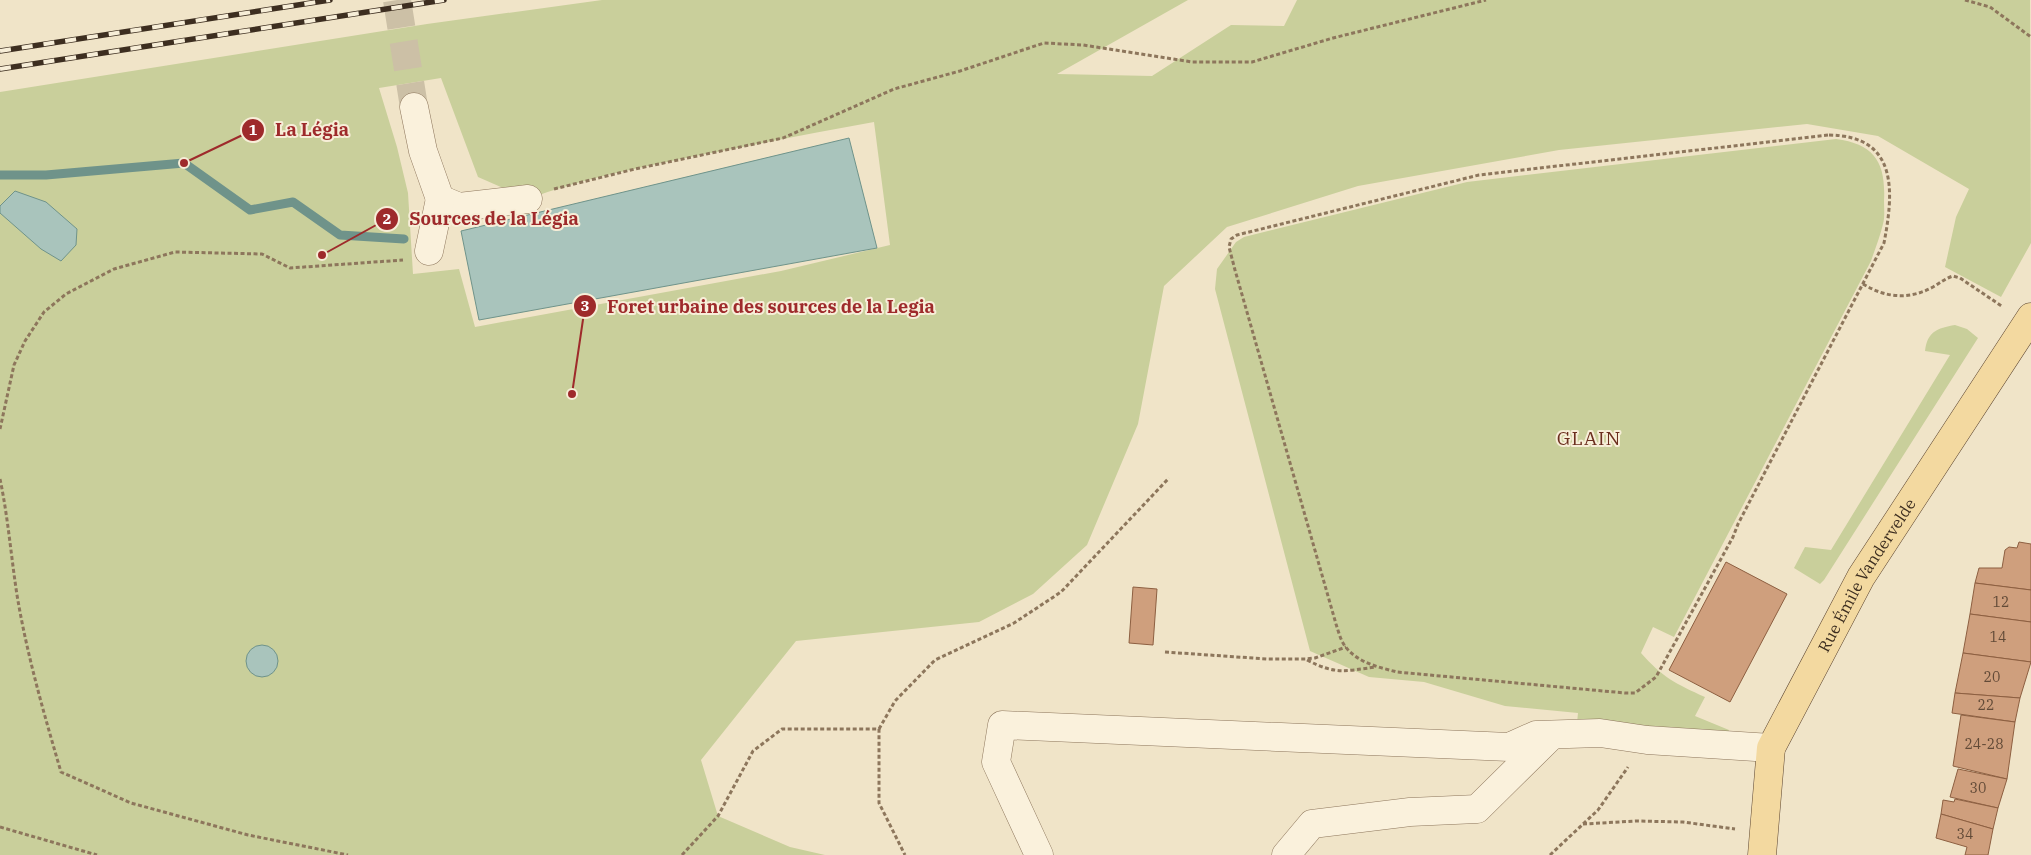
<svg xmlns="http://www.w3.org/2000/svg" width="2031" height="855" viewBox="0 0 2031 855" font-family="'IBM Plex Serif',serif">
  <rect width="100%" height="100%" fill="#f0e4c8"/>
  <!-- green -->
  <g fill="#c9cf9b" fill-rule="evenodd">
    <path d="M602,0H1188L1057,74L1152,76L1231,25L1284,26L1297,0H2030L2031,243L2001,297L1945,267L1956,217L1969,189L1878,136L1807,124L1559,150L1358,186L1227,227L1164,286L1138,424L1087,545L1033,594L979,622L796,641L701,760L718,816L790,847L825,855H0V92L427,24ZM441,78L478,177L528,199C580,179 635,169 690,157C752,145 813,133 874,122L890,245L781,271L475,327L459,269L413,274L408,193L397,147L379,88Z"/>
    <path d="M1836,139C1875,144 1886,163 1884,201C1884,208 1885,217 1883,224C1880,237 1875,249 1871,261L1674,637L1653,627L1641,653C1662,677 1676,684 1705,697L1695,716L1729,730L1727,736L1577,723L1578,713L1505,706L1424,682L1369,677L1310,651L1215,289L1217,269L1236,242L1244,237L1467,182Z"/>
    <path d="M1955,325L1967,329L1978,338L1824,580L1820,584L1794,568L1805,547L1831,550L1950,355L1925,351C1927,332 1937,328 1955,325Z"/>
  </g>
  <!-- water -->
  <g fill="#a9c4bc" stroke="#6f938a">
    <path d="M849,138L877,248L479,320L461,231Z"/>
    <path d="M15,191L46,202L77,229L76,245L61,261L41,249L0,213V206Z"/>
    <circle cx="262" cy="661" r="16"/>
  </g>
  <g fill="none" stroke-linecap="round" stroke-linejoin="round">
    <!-- stream -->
    <path stroke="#6f938a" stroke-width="9" d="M0,175H46L184,163L250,210L293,202L340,235L404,239"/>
  </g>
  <!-- building -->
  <g fill="#cf9f7d" stroke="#8d5f41">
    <path d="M2019,542L2031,544V590L1975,583L1979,568H2002L2005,550L2009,547L2017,548Z"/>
    <path d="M1726,562L1787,594L1730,702L1669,670Z"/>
    <path d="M1975,583L2031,590V622L1970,614Z"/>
    <path d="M1133,587L1157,589L1153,645L1129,643Z"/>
    <path d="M1970,614L2031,622V662L1963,653Z"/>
    <path d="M1963,653L2031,662L2020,698L1955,693Z"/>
    <path d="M1955,693L2020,698L2015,722L1952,713Z"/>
    <path d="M1961,715L2015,722L2007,779L1953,766Z"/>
    <path d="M1958,769L2007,779L1998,808L1950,797Z"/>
    <path d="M1955,799L1998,808L1993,829L1941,814L1943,800L1954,802Z"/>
    <path d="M1941,814L1993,829L1988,855H1965L1967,847L1936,838Z"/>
  </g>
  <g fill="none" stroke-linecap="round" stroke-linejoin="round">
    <!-- minor-tunnel -->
    <path stroke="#ccc0a6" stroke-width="28" stroke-dasharray="28 14" stroke-linecap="butt" d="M397,0L414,107"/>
    <!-- minor casing -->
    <g stroke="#8d765c" stroke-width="29">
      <g id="minor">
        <path d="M414,107L423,151L440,199L459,207L528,199"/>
        <path d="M429,251L440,199"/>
        <path d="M1039,855L996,762L1002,725L1509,747L1536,735L1600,733L1647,740L1771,748"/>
        <path d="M1286,855L1312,824L1410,812L1477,809L1552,735"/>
      </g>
    </g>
    <!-- major casing -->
    <g stroke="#5b4430" stroke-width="29">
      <g id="major">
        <path id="s1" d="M1762,855L1771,748L1861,577L2031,317"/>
      </g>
    </g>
    <!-- path -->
    <g stroke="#8d765c" stroke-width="3" stroke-dasharray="4 2.5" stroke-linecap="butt">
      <path d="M1965,0L1990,7L2031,37"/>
      <path d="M1829,135C1898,136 1894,191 1884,243L1738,524L1733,537L1656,677L1635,693H1625L1397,672C1378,667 1354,662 1343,643C1340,638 1338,630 1336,624L1235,270L1229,247L1231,239L1237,235L1479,175Z"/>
      <path d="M554,189L635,169L783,138L894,89L960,71L1044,43L1083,45L1192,62H1252L1333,38L1486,0"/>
      <path d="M1863,284C1886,298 1909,300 1933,287C1940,283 1946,278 1953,276L1960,278L2003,307"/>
      <path d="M0,429L14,365L25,341L44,312L66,294L114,269L175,252L262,254L290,268L403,260"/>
      <path d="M0,479C8,517 11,556 17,595C27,655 44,714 61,772L131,803L248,835L348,855"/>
      <path d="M1165,652L1267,659H1306L1315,658L1346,647"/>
      <path d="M1307,660C1336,675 1345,671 1376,667"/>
      <path d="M879,729L895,701L935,660L1014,623L1061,592L1169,478"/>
      <path d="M1583,824L1636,821L1683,822L1735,829"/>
      <path d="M0,827L97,855"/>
      <path d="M682,855L718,816L753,751L782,729H879V803L905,855"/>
      <path d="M1550,855L1598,810L1628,767"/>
    </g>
    <!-- minor -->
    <use href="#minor" stroke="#faf1dc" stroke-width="28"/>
    <!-- major -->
    <use href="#major" stroke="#f3d9a0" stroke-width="28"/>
    <!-- rail casing -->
    <g stroke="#3d2e20" stroke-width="5.5">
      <g id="rail">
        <path d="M0,51L330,0"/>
        <path d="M0,69L444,0"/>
      </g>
    </g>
    <!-- rail -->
    <use href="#rail" stroke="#f7eed8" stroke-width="4" stroke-dasharray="11" stroke-linecap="butt"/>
  </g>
  <g text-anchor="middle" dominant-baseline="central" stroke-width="4" stroke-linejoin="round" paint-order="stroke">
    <!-- number labels -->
    <g font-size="14" fill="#624a37">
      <text x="2001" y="602">12</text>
      <text x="1998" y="637">14</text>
      <text x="1992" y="677">20</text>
      <text x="1986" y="705">22</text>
      <text x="1984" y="744">24-28</text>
      <text x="1978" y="788">30</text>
      <text x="1965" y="834">34</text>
    </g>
    <!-- street labels -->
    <g font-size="16" fill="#3d2e20" stroke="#f7eed8">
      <text stroke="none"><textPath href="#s1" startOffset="305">Rue Émile Vandervelde</textPath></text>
    </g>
    <!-- quarter labels -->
    <g font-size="19" letter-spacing="1" fill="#6b2e1e" stroke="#f7eed8">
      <text x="1589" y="438">GLAIN</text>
    </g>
  </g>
  <!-- callouts -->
  <path fill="none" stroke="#9e2a2b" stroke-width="2" d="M184 163L253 130M322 255L387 219M572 394L585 306"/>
  <g fill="#9e2a2b" stroke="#f7eed8" stroke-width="2">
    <circle cx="184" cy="163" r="5"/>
    <circle cx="322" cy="255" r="5"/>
    <circle cx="572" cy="394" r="5"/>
    <circle cx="253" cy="130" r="12"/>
    <circle cx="387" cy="219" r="12"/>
    <circle cx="585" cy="306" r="12"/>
  </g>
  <g font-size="15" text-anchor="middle" font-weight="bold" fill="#fff">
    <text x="253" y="135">1</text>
    <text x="387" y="224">2</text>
    <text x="585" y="311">3</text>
  </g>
  <g font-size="18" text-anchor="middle" font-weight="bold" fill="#9e2a2b" stroke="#f7eed8" stroke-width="4" stroke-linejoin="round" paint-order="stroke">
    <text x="312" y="136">La Légia</text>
    <text x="494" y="225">Sources de la Légia</text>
    <text x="771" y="313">Foret urbaine des sources de la Legia</text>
  </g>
</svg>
